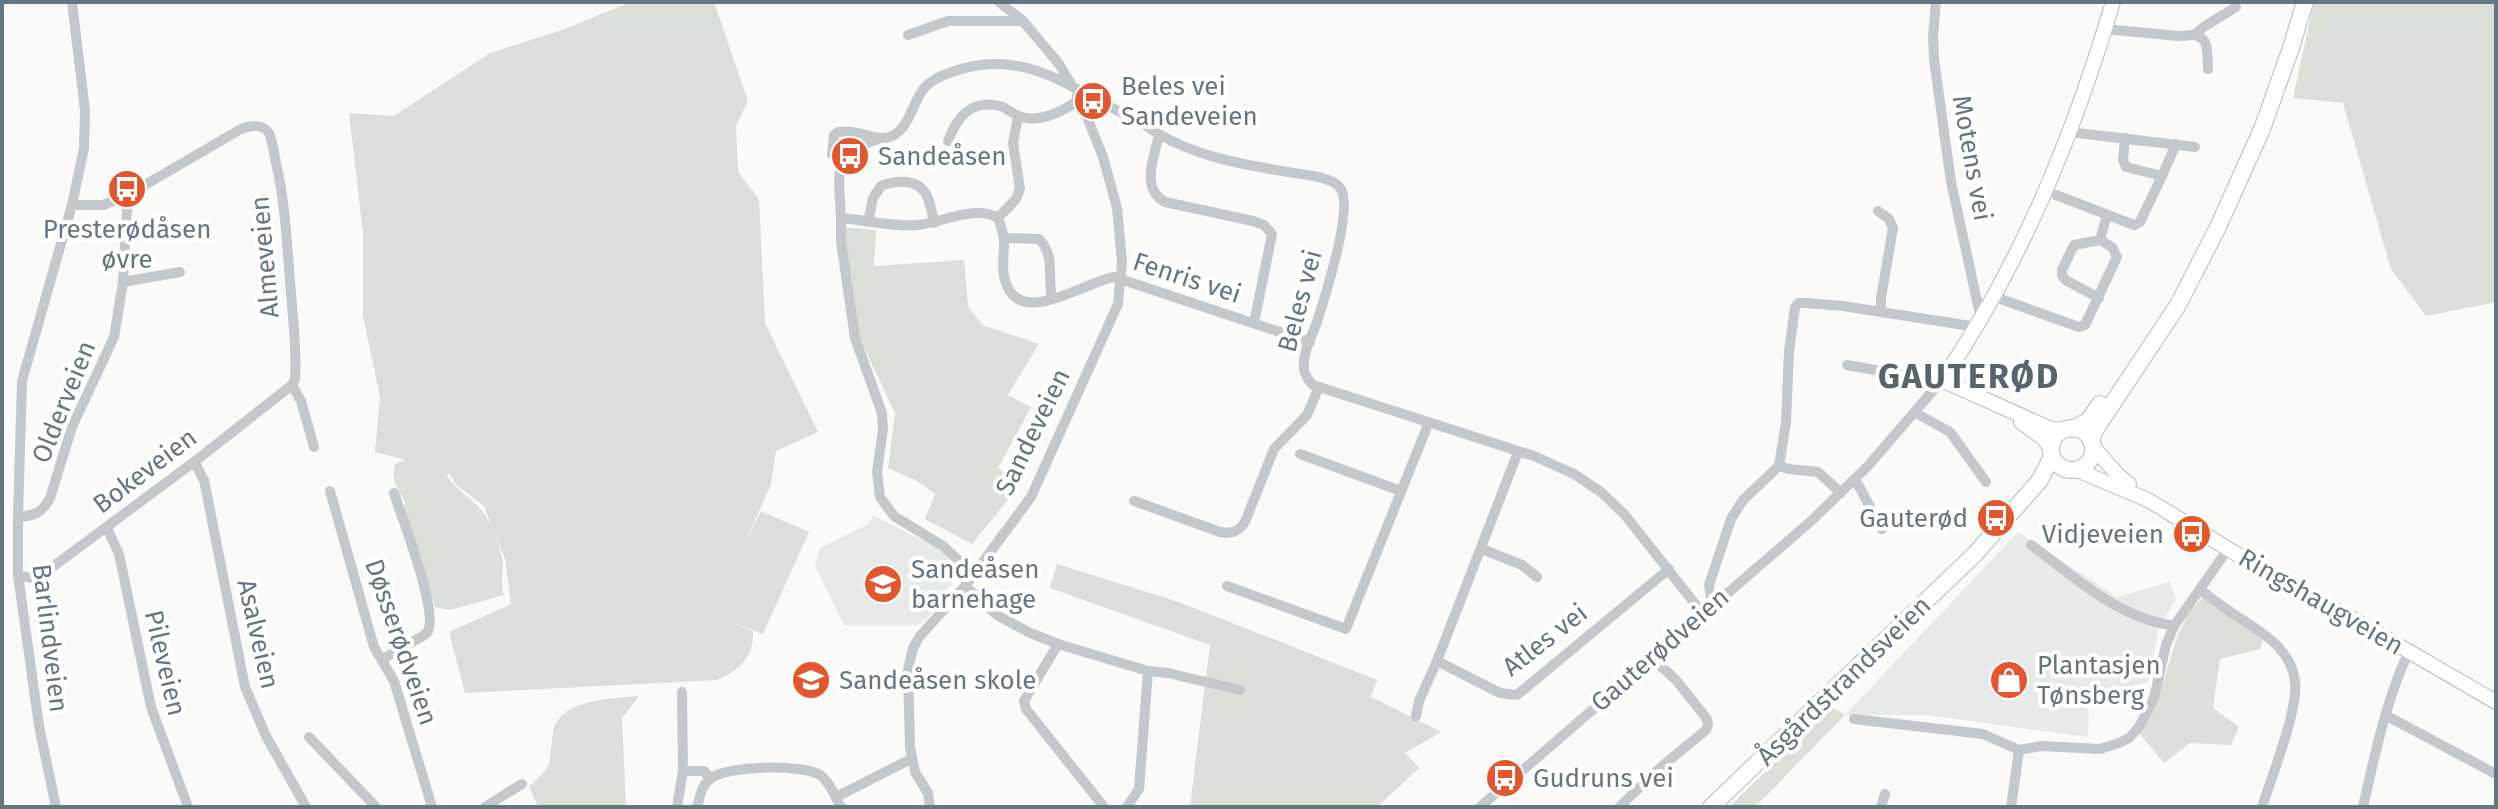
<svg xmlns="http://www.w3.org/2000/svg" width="2498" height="809" viewBox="0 0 2498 809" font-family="'Fira Sans',sans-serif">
  <rect width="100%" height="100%" fill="#fafaf8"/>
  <!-- built -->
  <g fill="#e8e9e9">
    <path d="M873,515L936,547L961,570L928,617L918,625H844L815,566L820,548L869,524Z"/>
    <path d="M2018,532L2117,597L2170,582L2176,599L2159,627L2148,683L2089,693L2088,737L1926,715H1845Z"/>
  </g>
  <!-- green -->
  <g fill="#dadfd7">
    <path d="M631,2H714L748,101L736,126L738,172L759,199L765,323L818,432L776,451L771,484L745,543L761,511L809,532L763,634L728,621L753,631C754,657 740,670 717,680L465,693L449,632L511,604L505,559L484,506L456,485L449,473L447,476C458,492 475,500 486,516C493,526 500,546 502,558C505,572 499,577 504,595L450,610L435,607L403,520L405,502C398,488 390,481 395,464L405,460L375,452L380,397L363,316V233L349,113L394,116L490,53L562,30Z"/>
    <path d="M2314,2H2496V302L2426,316L2391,269L2343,103L2293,98Z"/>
    <path d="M844,227L876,230L874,266L964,260L968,306L982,325L1039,344L1008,395L1031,407L998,468L1021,484L972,544L925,519L935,494L917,481L888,468L895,413L860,339Z"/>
    <path d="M1057,564L1179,602L1377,680L1371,697L1441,732L1405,753L1419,768L1377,807H1190L1210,645L1050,588Z"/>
    <path d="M2202,598L2263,639L2260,649L2220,659L2213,708L2239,727L2231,745L2190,743L2164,763L2139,733C2146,718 2155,703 2161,688C2174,654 2174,627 2202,598Z"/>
    <path d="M639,696L622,718L626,807H538L529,786C556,764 548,763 553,733C559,698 612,699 639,696Z"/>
    <path d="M1832,707L1845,715L1755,807H1729Z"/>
  </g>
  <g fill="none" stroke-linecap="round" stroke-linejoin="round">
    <!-- secondary casing -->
    <g stroke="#b3babf" stroke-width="16">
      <g id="secondary">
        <path d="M2021,422L2044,439L2051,450"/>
        <path d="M2065,430L2051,429L1942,380C2021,265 2073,136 2113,2"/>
        <path d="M2093,447L2118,475L2129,484"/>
        <path d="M2077,470L2148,500L2276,578L2346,615L2496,702"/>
      </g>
    </g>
    <!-- primary casing -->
    <g stroke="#b5babe" stroke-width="18">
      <g id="primary">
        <circle cx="2072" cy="449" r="21"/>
        <path d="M2072,429L2088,421L2100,404"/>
        <path d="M2091,442L2095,430L2178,305L2218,227L2262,129L2291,48L2305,2"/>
        <path d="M1711,807L1975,554L2040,480L2052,456"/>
      </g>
    </g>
    <!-- street -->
    <g stroke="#c3c8cc" stroke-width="10">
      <path d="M999,2L1022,20"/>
      <path d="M1936,2L1933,36L1934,59L1951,182L1981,319"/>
      <path d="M2105,29L2178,36L2194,35L2205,26L2236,7"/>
      <path d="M908,35L948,21H1023L1059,64L1071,84"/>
      <path d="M2194,35C2210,37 2207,55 2208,69"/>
      <path d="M2069,132L2195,147"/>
      <path d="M1159,135C1154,158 1140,188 1165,202L1253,221L1264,225L1272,234L1254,323"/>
      <path d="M2125,138L2123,159L2126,167L2162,176L2176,144"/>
      <path d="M948,141C957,117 971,99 1000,106C1008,108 1014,116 1022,117C1040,122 1061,112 1076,102L1078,92"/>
      <path d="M844,158L832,154L834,135L838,132C856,129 872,139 886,138C907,135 912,105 922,91C930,80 941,76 952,72C999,55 1039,67 1080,91C1101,103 1124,113 1145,125C1195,161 1260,167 1319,177C1327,180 1336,181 1341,189C1353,209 1325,297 1317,322C1312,336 1302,353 1304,369C1305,376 1308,380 1313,385L1534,456L1574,474L1601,492L1625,515L1703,614"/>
      <path d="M2056,195L2134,225L2140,222L2162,176"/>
      <path d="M72,205H103L126,196L241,129C250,126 262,123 269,133C273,142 274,154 276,163C286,206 287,249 291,293C293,322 297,350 295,379L292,385"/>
      <path d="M1878,211L1889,219L1893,228L1881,298V311"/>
      <path d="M841,218C839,171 830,152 883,138"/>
      <path d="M998,218L1016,199L1020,189L1013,143L1018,117"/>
      <path d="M868,222L873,198L881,186C890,182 898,181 907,182C929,185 930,204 934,223"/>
      <path d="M1004,238L1039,239C1056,257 1047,276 1052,298"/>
      <path d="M123,282L180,272"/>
      <path d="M1995,297L2079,327L2085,325L2117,257L2112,247L2100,240"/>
      <path d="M2099,298L2067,281L2062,276V270L2074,245L2100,240L2107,215"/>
      <path d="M1847,365L1941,382"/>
      <path d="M292,385L301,401L314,447"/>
      <path d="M1916,413L1950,432L1986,482"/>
      <path d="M1300,454L1401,491"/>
      <path d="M194,462L204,480L245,687L266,736L306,807"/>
      <path d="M1779,466L1789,469L1818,472L1841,493"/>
      <path d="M1855,479L1882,529"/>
      <path d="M330,491L374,647L394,681L432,807"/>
      <path d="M1134,501L1220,532C1232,534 1238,532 1245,522L1274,449L1307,415L1319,387"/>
      <path d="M18,517C34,516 42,513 50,498L72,427L114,337L123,282L127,210L126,196"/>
      <path d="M107,528L119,554L151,707L188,807"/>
      <path d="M2031,545C2068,572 2105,606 2149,620C2157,623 2166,624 2174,626"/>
      <path d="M1482,549L1522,565L1537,577"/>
      <path d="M972,573L943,546L894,516L880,497L877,472L883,429L882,413L855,338L841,241V218C867,220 891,227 918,225C941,223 976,204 998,218C1001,226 1004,234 1004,242C1004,256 1001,273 1007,286C1024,326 1087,281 1114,277L1310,342"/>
      <path d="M18,575L30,578L47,571L194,462L292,385"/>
      <path d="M965,586L997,615L1028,632L1058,644"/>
      <path d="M1227,586L1346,629L1429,422"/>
      <path d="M2200,589C2222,609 2248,621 2271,640C2284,651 2293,665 2295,681C2299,708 2271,779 2262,807"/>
      <path d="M1712,605L1709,585L1731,519L1743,500L1779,466L1786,422L1789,351L1795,307L1799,303H1806L1843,306L1977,327"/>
      <path d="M382,661C392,650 425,638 428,631C438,610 402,518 394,493"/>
      <path d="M1437,661L1500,693L1517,695L1669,569"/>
      <path d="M682,692L683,771"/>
      <path d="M1416,716L1419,701L1437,661L1518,452"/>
      <path d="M2387,716L2496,774"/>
      <path d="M1854,719L1983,734L2019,750L2041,746L2100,749L2119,743L2129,738L2139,727L2154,698L2166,645L2174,626L2228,549"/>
      <path d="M309,737L376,807"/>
      <path d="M836,797L911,759"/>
      <path d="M56,807L39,726L18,575V517L22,381L72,205L84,148L85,111L72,2"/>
      <path d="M485,807L522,784"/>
      <path d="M677,807L683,771H704L710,778"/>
      <path d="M697,807C700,797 701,786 710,779C726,765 803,764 820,775C830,782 835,797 841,807"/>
      <path d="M930,807L928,793L915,772L910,747L908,670L913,648L920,636L965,586L1031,497L1118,304L1122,262L1117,208L1103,157L1079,97"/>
      <path d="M1104,807L1026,709L1024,701L1058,644L1148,671L1168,673L1240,690"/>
      <path d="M1127,807L1139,789L1148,671"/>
      <path d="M1480,807L1810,522L1868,466L1942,380"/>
      <path d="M1619,807L1661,767L1706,730L1708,725L1707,719L1676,680L1652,658"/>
      <path d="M1881,807L1885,794"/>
      <path d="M2011,807L2019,750"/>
      <path d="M2363,807C2374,758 2387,696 2409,652"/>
    </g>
    <!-- secondary -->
    <use href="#secondary" stroke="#fff" stroke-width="14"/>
    <!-- primary -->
    <use href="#primary" stroke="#fff" stroke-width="16"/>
  </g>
  <!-- icons -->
  <defs>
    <g id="bus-disc" transform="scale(2)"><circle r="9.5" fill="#e4572e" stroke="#fff"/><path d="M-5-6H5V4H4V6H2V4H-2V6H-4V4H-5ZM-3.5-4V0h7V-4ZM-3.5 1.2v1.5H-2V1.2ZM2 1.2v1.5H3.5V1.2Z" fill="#fff"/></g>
    <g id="school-disc" transform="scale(2)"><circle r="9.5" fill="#e4572e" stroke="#fff"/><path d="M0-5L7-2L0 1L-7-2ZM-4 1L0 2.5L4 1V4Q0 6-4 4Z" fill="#fff"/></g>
    <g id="shop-disc" transform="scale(2)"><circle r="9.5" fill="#e4572e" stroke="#fff"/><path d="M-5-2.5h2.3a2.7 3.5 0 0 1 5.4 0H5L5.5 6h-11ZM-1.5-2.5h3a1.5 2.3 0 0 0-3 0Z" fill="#fff"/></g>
  </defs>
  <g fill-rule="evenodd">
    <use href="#bus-disc" x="1093" y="101"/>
    <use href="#bus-disc" x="850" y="156"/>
    <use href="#bus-disc" x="127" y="189"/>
    <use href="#bus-disc" x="1996" y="518"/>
    <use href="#bus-disc" x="2192" y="534"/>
    <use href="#school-disc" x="883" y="584"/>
    <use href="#school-disc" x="811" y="680"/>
    <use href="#shop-disc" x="2009" y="680"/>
    <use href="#bus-disc" x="1505" y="778"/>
  </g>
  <g text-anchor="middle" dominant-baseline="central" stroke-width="8" stroke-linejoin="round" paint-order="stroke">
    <!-- poi labels -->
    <g font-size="26" fill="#657683" stroke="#fff" text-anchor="start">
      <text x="1121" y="86">Beles vei<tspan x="1121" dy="30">Sandeveien</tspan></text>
      <text x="878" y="156">Sandeåsen</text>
      <text x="127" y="229" text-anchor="middle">Presterødåsen<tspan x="127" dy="30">øvre</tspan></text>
      <text x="1968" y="518" text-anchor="end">Gauterød</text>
      <text x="2164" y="534" text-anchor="end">Vidjeveien</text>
      <text x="911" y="569">Sandeåsen<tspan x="911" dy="30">barnehage</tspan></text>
      <text x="2037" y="665">Plantasjen<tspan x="2037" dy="30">Tønsberg</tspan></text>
      <text x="839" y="680">Sandeåsen skole</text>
      <text x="1533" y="778">Gudruns vei</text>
    </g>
    <!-- street labels -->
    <g font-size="26" fill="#657683" stroke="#fff">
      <text transform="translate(1972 158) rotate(80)">Motens vei</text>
      <text transform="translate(265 257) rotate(-95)">Almeveien</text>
      <text transform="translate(1187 278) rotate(18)">Fenris vei</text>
      <text transform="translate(1300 301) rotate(-75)">Beles vei</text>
      <text transform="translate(64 402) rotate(-68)">Olderveien</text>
      <text transform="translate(1033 432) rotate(-64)">Sandeveien</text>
      <text transform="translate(145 471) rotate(-37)">Bokeveien</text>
      <text transform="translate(2321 602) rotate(30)">Ringshaugveien</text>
      <text transform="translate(258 634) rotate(77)">Asalveien</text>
      <text transform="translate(50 638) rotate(83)">Barlindveien</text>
      <text transform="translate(1545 640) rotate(-38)">Atles vei</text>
      <text transform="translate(401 642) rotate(71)">Døsserødveien</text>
      <text transform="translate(1660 650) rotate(-41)">Gauterødveien</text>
      <text transform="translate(165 663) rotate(77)">Pileveien</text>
      <text transform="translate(1844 681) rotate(-44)">Åsgårdstrandsveien</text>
    </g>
    <!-- district labels -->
    <g font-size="34" font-weight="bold" letter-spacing="2" fill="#57646e" stroke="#fff">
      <text x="1969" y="376">GAUTERØD</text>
    </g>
  </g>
  <!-- border -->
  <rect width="2498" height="809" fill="none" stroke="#657683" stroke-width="8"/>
</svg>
